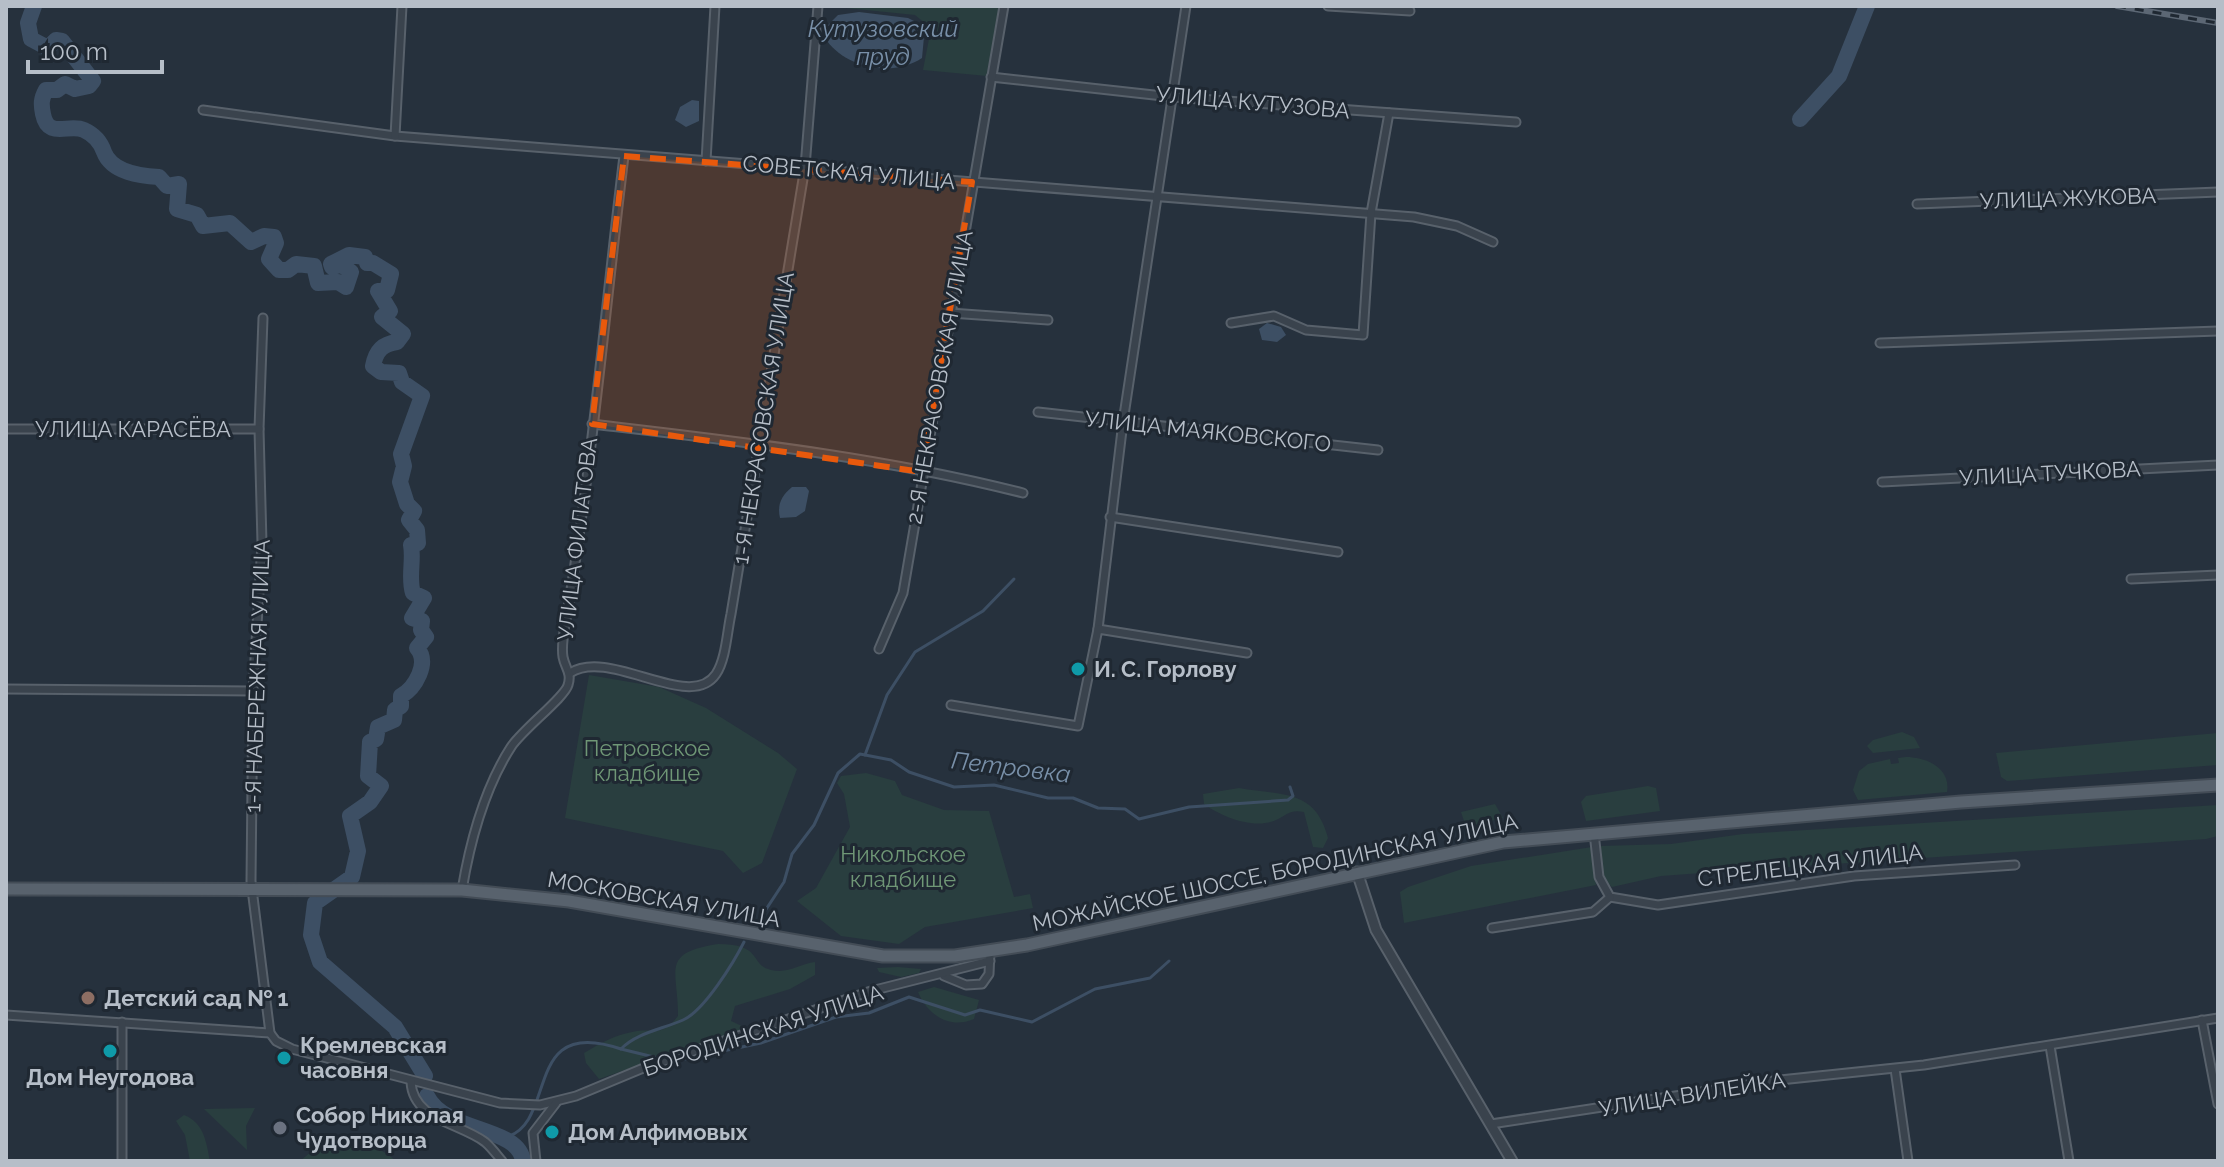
<svg xmlns="http://www.w3.org/2000/svg" width="2224" height="1167" viewBox="0 0 2224 1167" font-family="Raleway,sans-serif">
  <rect width="100%" height="100%" fill="#26313d"/>
  <!-- green -->
  <g fill="#293e3f">
    <path d="M827,6H999L987,76L923,70L929,39L926,24L915,15Z"/>
    <path d="M589,675L659,687L706,708L778,753L797,769L762,863L743,873L723,851L565,818Z"/>
    <path d="M1902,732L1914,737L1920,748L1873,753L1867,746L1873,740Z"/>
    <path d="M2218,733V765L2007,781L2001,777L1996,753Z"/>
    <path d="M1906,757C1925,757 1951,767 1947,792L1858,800L1853,790L1859,771L1868,764L1890,759L1891,764L1899,763L1898,758Z"/>
    <path d="M866,773L895,781L902,795L944,810L989,811L1014,897L1030,894L1033,908L925,927L899,944L841,936L797,901L816,888L850,827L844,794L837,783L841,776Z"/>
    <path d="M1648,786L1656,788L1660,811L1586,821L1581,802L1586,796Z"/>
    <path d="M1239,788C1283,796 1315,789 1328,838L1323,848L1313,847L1304,812C1290,809 1287,815 1276,820C1254,830 1222,817 1204,804L1203,794Z"/>
    <path d="M1495,804L1503,818L1466,827L1461,812Z"/>
    <path d="M2218,805V836L2206,839L1715,872L1661,876L1612,887L1604,880L1600,846L1671,844L1743,834Z"/>
    <path d="M1592,847L1596,885L1404,923L1400,892L1408,887L1471,866Z"/>
    <path d="M718,944C764,944 749,965 771,970C788,974 800,964 815,962V975L790,989L735,1006L731,1021L744,1027L738,1031L599,1079L586,1063L584,1053C599,1044 615,1035 632,1032C655,1027 660,1039 678,1016C678,969 660,953 718,944Z"/>
    <path d="M898,967L921,969L919,973L901,977L879,972L877,968Z"/>
    <path d="M934,987L979,1000L974,1019C949,1030 927,1014 918,992Z"/>
    <path d="M255,1108L246,1126L247,1150L204,1109Z"/>
    <path d="M184,1115C204,1123 206,1141 210,1161H190L185,1135L176,1121Z"/>
    <path d="M329,1137C353,1139 377,1144 396,1161H300Z"/>
  </g>
  <!-- water -->
  <g fill="#3d4f64">
    <path d="M859,12L908,18L920,24L924,37L922,58C894,77 848,69 827,41L828,25L838,15Z"/>
    <path d="M692,100L699,101V121L686,127L675,120L680,107Z"/>
    <path d="M1267,323L1281,327L1286,335L1277,342L1262,340L1259,329Z"/>
    <path d="M792,487H806L809,491L805,511L796,517L780,518C777,505 781,496 792,487Z"/>
  </g>
  <g fill="none" stroke-linecap="round" stroke-linejoin="round">
    <!-- stream -->
    <g stroke="#3d4f64" stroke-width="3">
      <path d="M865,755L887,695L915,652L983,611L1014,579"/>
      <path d="M759,920L784,882L792,854L814,825L838,773L860,754L891,760L909,772L954,787L994,785L1048,798H1073L1098,808L1125,809L1139,819L1189,807L1288,800L1293,796L1290,787"/>
      <path d="M621,1049L662,1059"/>
      <path d="M675,1061L761,1043L836,1017L869,1013L909,997L965,1015L980,1010L1032,1022L1095,989L1150,978L1169,961"/>
      <path d="M507,1137C558,1121 522,1015 621,1049C636,1033 663,1029 683,1020C704,1011 734,962 744,942"/>
    </g>
    <!-- river -->
    <g stroke="#3d4f64" stroke-width="16">
      <path d="M34,6L28,23L31,39L48,48L56,40L62,41L93,81L89,86L75,89L65,84L57,90H46C41,99 41,104 43,114C48,140 69,123 84,130C95,135 101,143 104,152C112,173 141,176 159,177L167,186L179,184L177,209L197,215L203,226L230,223L251,242L264,236L274,237L276,243L269,259L279,270H288L296,264L314,266L318,283L338,282L346,287L351,272L342,265L332,267L331,264L349,255L365,257L367,263H373L391,274L387,290L378,291L390,311L382,317L403,334L397,342C383,344 376,350 373,366L381,372L399,373L402,382L422,396L401,454L404,466L400,482L407,504L414,511L409,520L417,530L418,543L411,545C414,560 408,578 413,593L424,598L412,618L422,621L421,630L426,637L417,648C430,663 415,688 401,696V706L395,710L394,720L378,727L376,739L370,742L368,776L381,786L370,802L350,816L358,851L352,877L315,903L311,935L320,962L395,1027L425,1076"/>
      <path d="M1800,119L1839,76L1867,6"/>
      <path d="M427,1096C445,1133 519,1126 523,1161"/>
    </g>
    <!-- minor casing -->
    <g stroke="#58616b" stroke-width="11">
      <g id="minor">
        <path d="M1328,6L1410,11"/>
        <path d="M991,77L1172,97L1516,122"/>
        <path d="M203,110L395,136L1414,217L1457,226L1493,242"/>
        <path d="M395,136L402,6"/>
        <path d="M706,161L715,6"/>
        <path d="M1917,204L2218,192"/>
        <path d="M950,313L1048,320"/>
        <path d="M263,318L259,429L262,543L253,691L251,881L270,1033"/>
        <path d="M1231,323L1274,316L1306,330L1363,335L1371,213L1389,113"/>
        <path d="M1880,343L2218,331"/>
        <path d="M1038,412L1378,450"/>
        <path d="M592,424C736,441 882,457 1023,493"/>
        <path d="M6,429H259"/>
        <path d="M1882,482L2218,465"/>
        <path d="M1110,517L1338,552"/>
        <path d="M2131,579L2218,575"/>
        <path d="M1098,629L1123,422L1186,6"/>
        <path d="M879,649L903,593L1004,6"/>
        <path d="M570,673C610,647 690,713 716,674C726,659 727,632 731,614L805,167L818,6"/>
        <path d="M6,689L253,691"/>
        <path d="M951,705L1078,726L1098,629L1247,653"/>
        <path d="M1594,833L1599,877L1610,897L1658,905L1854,876L2015,865"/>
        <path d="M462,890C470,842 484,789 511,747C522,730 565,697 568,685C572,673 565,668 563,657C561,645 564,632 566,620C592,467 605,311 624,156"/>
        <path d="M1492,928L1593,912L1610,897"/>
        <path d="M944,976L966,985L982,984L989,974L990,952"/>
        <path d="M6,1015L270,1033L276,1041L292,1049L500,1103L540,1105L576,1096L641,1069L871,991L990,961"/>
        <path d="M2202,1020L2218,1104"/>
        <path d="M122,1022V1161"/>
        <path d="M2050,1046L2069,1161"/>
        <path d="M1895,1069L1908,1161"/>
        <path d="M411,1082C413,1120 460,1123 485,1142C491,1147 497,1155 502,1161"/>
        <path d="M1491,1124L1780,1080L1924,1065L2218,1018"/>
        <path d="M536,1161L533,1133L556,1103"/>
      </g>
    </g>
    <!-- tertiary casing -->
    <g stroke="#58616b" stroke-width="13">
      <path id="tertiary" d="M1357,872L1376,930L1512,1161"/>
    </g>
    <!-- primary casing -->
    <g stroke="#434c56" stroke-width="15">
      <path id="primary" d="M6,889L462,890L569,901L883,956H955L1027,945L1503,842L1961,802L2218,785"/>
    </g>
    <!-- minor -->
    <use href="#minor" stroke="#3a434d" stroke-width="7"/>
    <!-- tertiary -->
    <use href="#tertiary" stroke="#3a434d" stroke-width="9"/>
    <!-- primary -->
    <use href="#primary" stroke="#58626d" stroke-width="11"/>
    <!-- rail casing -->
    <g stroke="#5c6774" stroke-width="6">
      <path id="rail" d="M2117,6L2218,23"/>
    </g>
    <!-- rail -->
    <use href="#rail" stroke="#1f2832" stroke-width="3" stroke-dasharray="9" stroke-linecap="butt"/>
  </g>
  <!-- marked area -->
  <path fill="#e8590c" fill-opacity="0.2" stroke="#e8590c" stroke-width="6" stroke-dasharray="16 10" stroke-linejoin="round" d="M624,156L972,182L922,472L592,424Z"/>
  <!-- markers -->
  <g fill="#0f9aa8" stroke="#1f2832" stroke-width="3">
    <circle cx="1078" cy="669" r="8"/>
    <circle cx="110" cy="1051" r="8"/>
    <circle cx="284" cy="1058" r="8"/>
    <circle cx="552" cy="1132" r="8"/>
  </g>
  <circle fill="#8d6e63" stroke="#1f2832" stroke-width="3" cx="88" cy="998" r="8"/>
  <circle fill="#6b7280" stroke="#1f2832" stroke-width="3" cx="280" cy="1128" r="8"/>
  <g text-anchor="middle" dominant-baseline="central" stroke-width="6" stroke-linejoin="round" paint-order="stroke">
    <!-- street labels -->
    <g font-size="22" fill="#b6bec8" stroke="#1f2832">
      <text transform="translate(1253 102) rotate(5)">УЛИЦА КУТУЗОВА</text>
      <text transform="translate(849 172) rotate(5)">СОВЕТСКАЯ УЛИЦА</text>
      <text transform="translate(2068 198) rotate(-2)">УЛИЦА ЖУКОВА</text>
      <text transform="translate(939 377) rotate(-80)">2-Я НЕКРАСОВСКАЯ УЛИЦА</text>
      <text transform="translate(763 418) rotate(-81)">1-Я НЕКРАСОВСКАЯ УЛИЦА</text>
      <text x="133" y="429">УЛИЦА КАРАСЁВА</text>
      <text transform="translate(1208 431) rotate(6)">УЛИЦА МАЯКОВСКОГО</text>
      <text transform="translate(2050 473) rotate(-3)">УЛИЦА ТУЧКОВА</text>
      <text transform="translate(577 539) rotate(-83)">УЛИЦА ФИЛАТОВА</text>
      <text transform="translate(257 676) rotate(-88)">1-Я НАБЕРЕЖНАЯ УЛИЦА</text>
      <text transform="translate(1810 865) rotate(-7)">СТРЕЛЕЦКАЯ УЛИЦА</text>
      <text transform="translate(1275 872) rotate(-12)">МОЖАЙСКОЕ ШОССЕ, БОРОДИНСКАЯ УЛИЦА</text>
      <text transform="translate(664 899) rotate(10)">МОСКОВСКАЯ УЛИЦА</text>
      <text transform="translate(763 1030) rotate(-18)">БОРОДИНСКАЯ УЛИЦА</text>
      <text transform="translate(1692 1094) rotate(-9)">УЛИЦА ВИЛЕЙКА</text>
    </g>
    <!-- poi labels -->
    <g font-size="22" font-weight="bold" fill="#b6bec8" stroke="#1f2832" text-anchor="start">
      <text x="1094" y="669">И. С. Горлову</text>
      <text x="104" y="998">Детский сад № 1</text>
      <text x="300" y="1045">Кремлевская<tspan x="300" dy="25">часовня</tspan></text>
      <text x="110" y="1077" text-anchor="middle">Дом Неугодова</text>
      <text x="296" y="1115">Собор Николая<tspan x="296" dy="25">Чудотворца</tspan></text>
      <text x="568" y="1132">Дом Алфимовых</text>
    </g>
    <!-- park labels -->
    <g font-size="22" fill="#6f9776" stroke="#1f2832">
      <text x="647" y="748">Петровское<tspan x="647" dy="25">кладбище</tspan></text>
      <text x="903" y="854">Никольское<tspan x="903" dy="25">кладбище</tspan></text>
    </g>
    <!-- water labels -->
    <g font-size="24" font-style="italic" fill="#7990a9" stroke="#1f2832">
      <text x="883" y="28">Кутузовский<tspan x="883" dy="28">пруд</tspan></text>
      <text transform="translate(1011 767) rotate(7)">Петровка</text>
    </g>
  </g>
  <!-- border -->
  <rect width="2224" height="1167" fill="none" stroke="#b6bec8" stroke-width="16"/>
  <!-- scale -->
  <path d="M28 60v12h134v-12" fill="none" stroke="#b6bec8" stroke-width="4"/>
  <text x="40" y="60" font-size="24" fill="#b6bec8" stroke="#1f2832" stroke-width="6" paint-order="stroke">100 m</text>
</svg>
